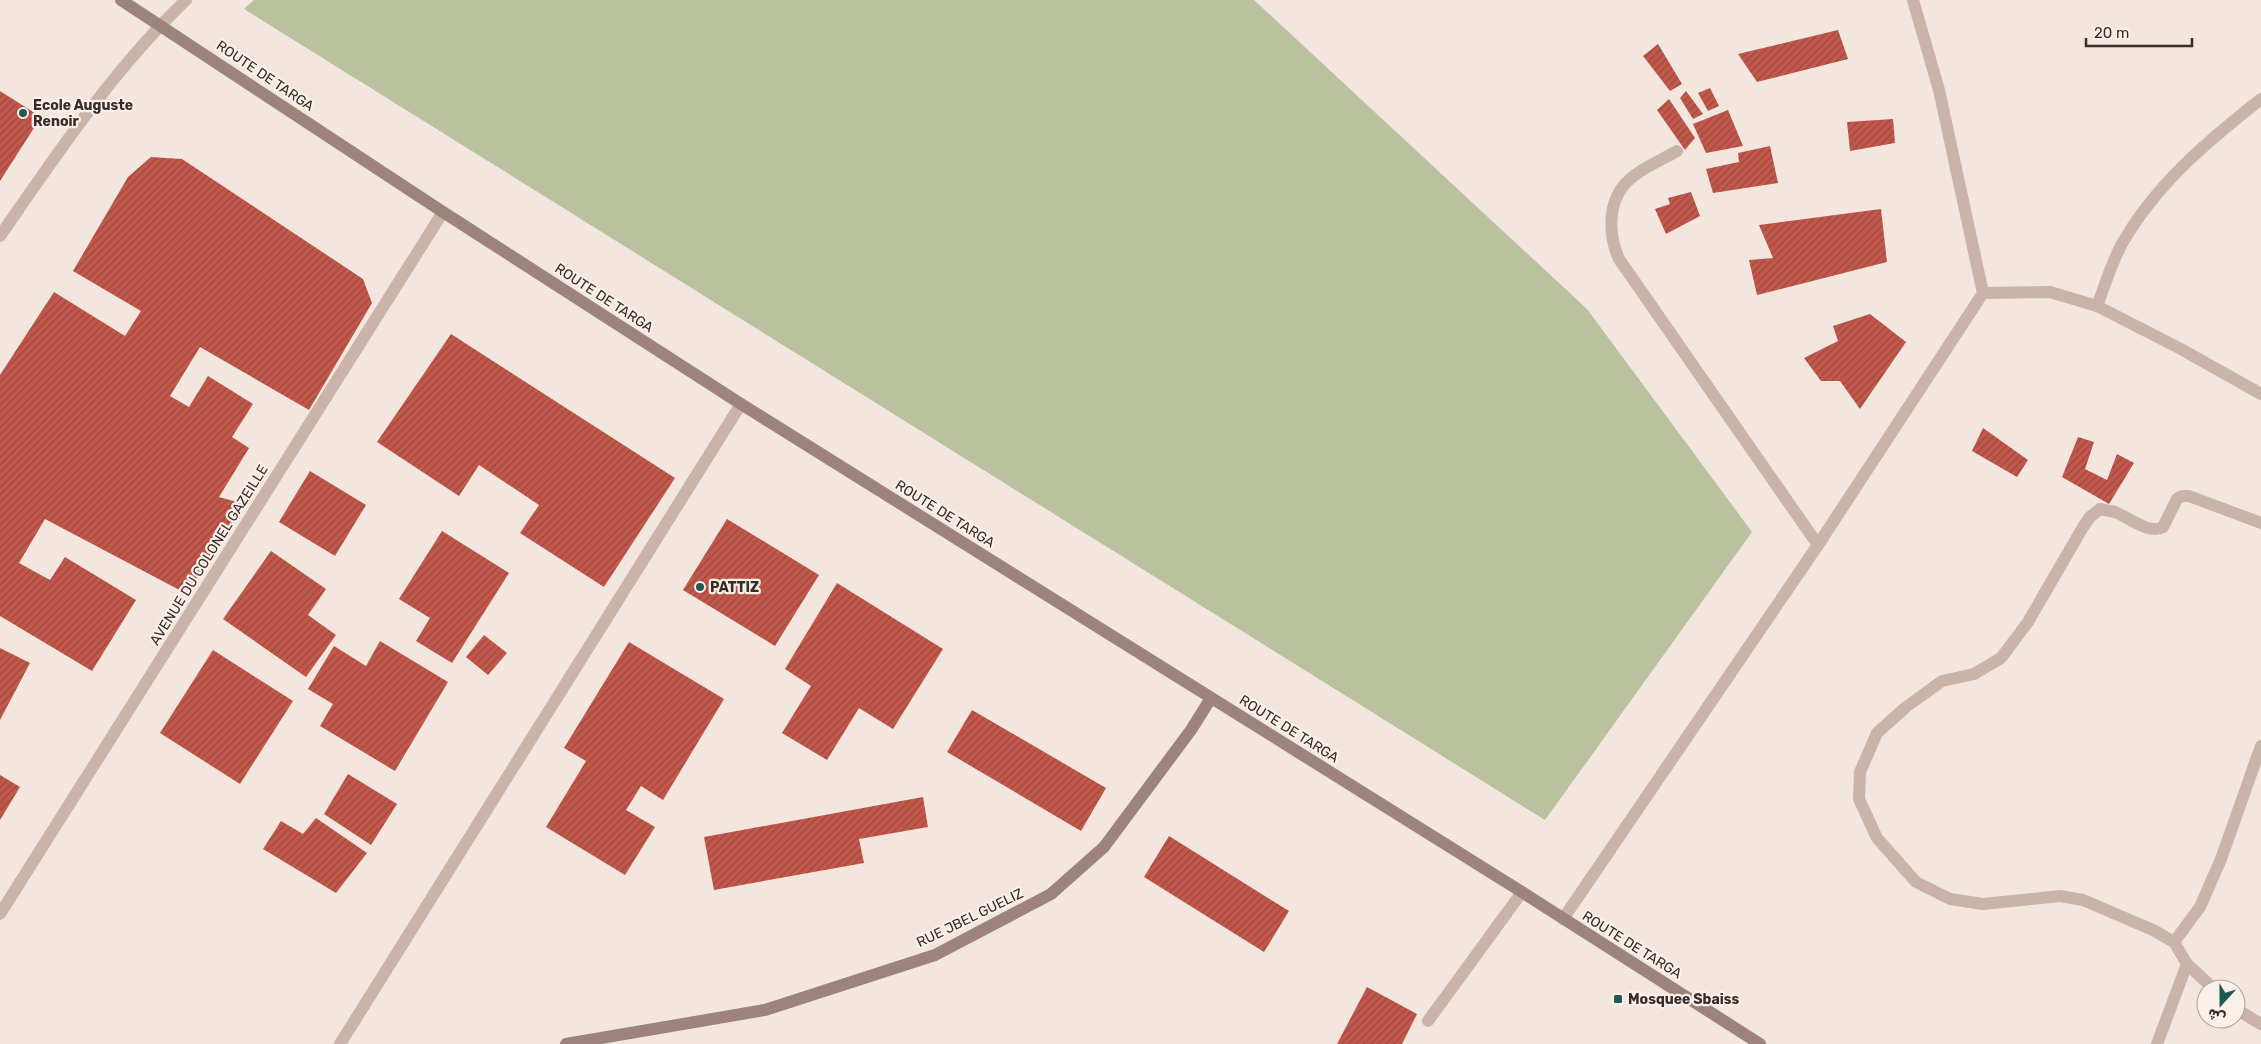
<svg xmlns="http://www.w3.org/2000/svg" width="2261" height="1044" viewBox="0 0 2261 1044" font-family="Rubik,Vazirmatn,sans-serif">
  <defs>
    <pattern id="building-hatch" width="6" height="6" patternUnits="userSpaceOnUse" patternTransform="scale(1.25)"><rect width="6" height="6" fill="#c2584b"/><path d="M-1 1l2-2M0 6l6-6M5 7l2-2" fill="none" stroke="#9e493e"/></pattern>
  </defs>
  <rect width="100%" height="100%" fill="#f2e6de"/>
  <!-- pitch -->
  <path fill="#b9c19e" d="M254,0H1254L1587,309L1752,532L1545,820L244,9Z"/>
  <!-- building -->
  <g fill="url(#building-hatch)">
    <path d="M1838,30L1848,59L1757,82L1738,54Z"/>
    <path d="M1658,44L1682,84L1670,91L1643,56Z"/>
    <path d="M1710,88L1719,106L1708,111L1698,93Z"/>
    <path d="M0,91L41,117L0,181Z"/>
    <path d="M1686,91L1703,114L1693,119L1680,98Z"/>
    <path d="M1669,99L1695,138L1685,150L1657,110Z"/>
    <path d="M1728,110L1743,146L1706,153L1693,124Z"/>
    <path d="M1893,119L1895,143L1850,151L1847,122Z"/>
    <path d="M1770,146L1778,183L1713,193L1706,169L1739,162L1738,153Z"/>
    <path d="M151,157L182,159L363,279L372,303L309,410L200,347L170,396L189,407L208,376L253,404L232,437L249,448L219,497L244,504L187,594L45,519L19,563L50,580L65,557L136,600L92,671L0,616V375L54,292L125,336L141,311L73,271L128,177Z"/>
    <path d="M1691,192L1700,216L1666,234L1655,209L1670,204L1668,198Z"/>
    <path d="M1881,209L1887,262L1757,295L1749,260L1773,258L1759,225Z"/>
    <path d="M1870,314L1906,342L1860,409L1840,381H1821L1804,358L1838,341L1833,326Z"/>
    <path d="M451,334L675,478L604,587L520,533L539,505L479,465L459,496L377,442Z"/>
    <path d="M1983,428L2028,460L2017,477L1972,451Z"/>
    <path d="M2078,437L2094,442L2085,469L2107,480L2117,454L2134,463L2109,504L2062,477Z"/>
    <path d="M310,471L366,505L335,556L279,522Z"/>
    <path d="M727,519L819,575L775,646L683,590Z"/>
    <path d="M442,531L509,573L452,663L416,641L430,618L399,599Z"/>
    <path d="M271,551L326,589L308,615L336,635L306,677L223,619Z"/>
    <path d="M837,583L943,649L893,729L859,708L827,760L782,733L811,686L785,669Z"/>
    <path d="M484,635L507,653L488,675L466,657Z"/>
    <path d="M380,641L448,682L395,771L320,726L333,704L308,689L334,646L366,666Z"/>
    <path d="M629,642L724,699L663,800L641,786L626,810L655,827L625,875L546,827L586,761L564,748Z"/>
    <path d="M0,648L30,663L0,720Z"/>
    <path d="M213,650L293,701L240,784L160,733Z"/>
    <path d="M972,710L1106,788L1081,831L947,752Z"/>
    <path d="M348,774L397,804L371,845L324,814Z"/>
    <path d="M0,775L20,787L0,820Z"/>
    <path d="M923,797L928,827L859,839L864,863L714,890L704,837Z"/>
    <path d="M316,818L367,853L336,893L263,849L281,821L303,834Z"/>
    <path d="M1169,836L1289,911L1264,952L1144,877Z"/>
    <path d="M1367,987L1417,1014L1402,1044H1337Z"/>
  </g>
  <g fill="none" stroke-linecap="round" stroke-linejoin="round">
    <!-- lane -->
    <path stroke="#cab4aa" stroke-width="12" d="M1428,1021L1522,892"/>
    <!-- street -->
    <g stroke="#cab4aa" stroke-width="12">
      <path d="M1677,151C1660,161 1637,170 1624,185C1607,206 1609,237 1619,259L1818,545"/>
      <path d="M0,236C57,154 113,70 186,0"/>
      <path d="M1983,293L2050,292L2097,306L2179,348L2261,394"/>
      <path d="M2097,306C2105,285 2112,261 2123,242C2157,183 2209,140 2261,99"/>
      <path d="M0,914L443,212"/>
      <path d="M1563,919L1818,545L1983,293L1939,90L1913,0"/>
      <path d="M2174,942L2200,907L2221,859L2261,746"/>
      <path d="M2214,989L2187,964L2174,942L2153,930L2083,900L2060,896L1983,904L1950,899L1916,882L1877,838L1859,799L1860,772L1877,733L1906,707L1942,681L1974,674L2001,658L2028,622L2083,527L2090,517L2100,509C2105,510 2110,511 2115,512C2128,517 2149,535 2163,527L2177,499L2182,496H2189L2261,523"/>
      <path d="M2236,1009L2261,1024"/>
      <path d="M340,1044L741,404"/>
      <path d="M2157,1044L2187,964"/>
    </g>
    <!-- secondary -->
    <g stroke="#9d837b" stroke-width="12">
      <path d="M121,0L443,212L741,404L1522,892L1760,1044"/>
      <path d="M566,1044L765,1010L935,955L1051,894L1104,847L1191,730L1211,698"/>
    </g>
  </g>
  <!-- markers -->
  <g fill="#205854" stroke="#f9f0ea" stroke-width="2">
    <circle cx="23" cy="113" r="5"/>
    <circle cx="700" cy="587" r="5"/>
    <rect x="1613" y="994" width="10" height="10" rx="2.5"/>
  </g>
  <g text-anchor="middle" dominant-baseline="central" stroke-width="4.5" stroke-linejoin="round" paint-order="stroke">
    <!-- street labels -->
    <g font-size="14" fill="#372c29" stroke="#f9f0ea">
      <text transform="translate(265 76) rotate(34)">ROUTE DE TARGA</text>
      <text transform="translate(604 298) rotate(33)">ROUTE DE TARGA</text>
      <text transform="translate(945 514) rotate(32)">ROUTE DE TARGA</text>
      <text transform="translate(209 555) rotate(-58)">AVENUE DU COLONEL GAZEILLE</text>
      <text transform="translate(1289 729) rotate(32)">ROUTE DE TARGA</text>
      <text transform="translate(970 918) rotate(-26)">RUE JBEL GUELIZ</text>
      <text transform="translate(1632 945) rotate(32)">ROUTE DE TARGA</text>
    </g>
    <!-- poi labels -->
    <g font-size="14" font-weight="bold" fill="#372c29" stroke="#f9f0ea" text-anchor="start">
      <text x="33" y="105">Ecole Auguste<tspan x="33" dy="16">Renoir</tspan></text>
      <text x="710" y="587">PATTIZ</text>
      <text x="1628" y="999">Mosquee Sbaiss</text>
    </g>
  </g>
  <!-- north arrow -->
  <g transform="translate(2221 1004) rotate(201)"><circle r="24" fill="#f9f0ea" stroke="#aba29d"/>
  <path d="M0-4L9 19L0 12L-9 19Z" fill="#205854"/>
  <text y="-8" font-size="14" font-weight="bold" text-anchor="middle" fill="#372c29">ش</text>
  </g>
  <!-- scale -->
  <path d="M2086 38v8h106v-8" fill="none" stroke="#372c29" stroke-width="2.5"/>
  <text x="2094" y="38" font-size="15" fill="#372c29" stroke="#f9f0ea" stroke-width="4" paint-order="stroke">20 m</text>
</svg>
